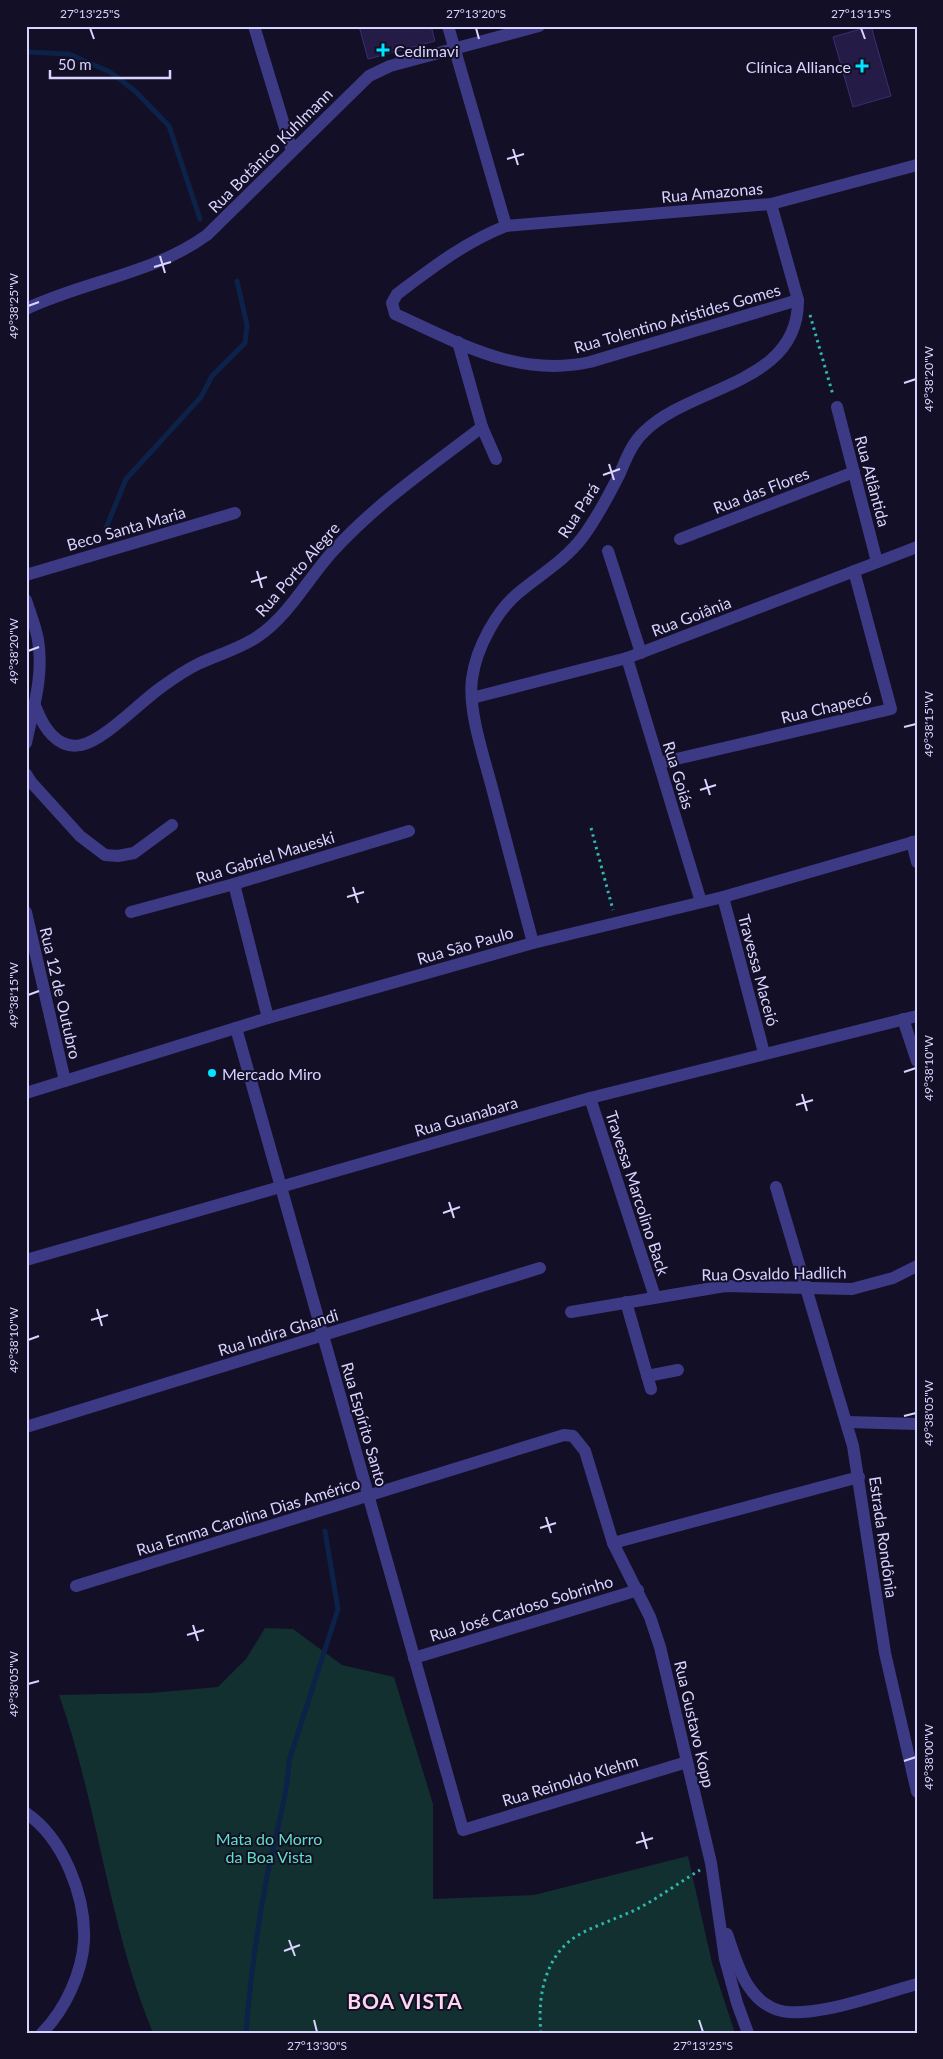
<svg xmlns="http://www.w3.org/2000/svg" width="943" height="2059" viewBox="0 0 943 2059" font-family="Lato,sans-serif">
  <rect width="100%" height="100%" fill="#130f26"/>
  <!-- green -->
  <path fill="#12302f" d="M265,1628L293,1629L342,1665L394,1677L433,1804V1899L534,1895L688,1856L712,1963L735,2033H153C108,1924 98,1805 59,1695L150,1693L218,1687L246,1659Z"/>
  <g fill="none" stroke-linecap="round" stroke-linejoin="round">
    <!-- stream -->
    <g stroke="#0c2248" stroke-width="5">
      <path d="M26,52L69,54L110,72L135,91L169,126L200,219"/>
      <path d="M106,528L126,479L201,397L212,376L245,343L247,325L237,281"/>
      <path d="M246,2033C250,1980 257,1929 267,1877C274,1838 287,1800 289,1761L338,1609L325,1531"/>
    </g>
  </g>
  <!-- building -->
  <g fill="#241b47" stroke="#3b2d73">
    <path d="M359,26H431L435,41L368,59Z"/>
    <path d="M871,26L891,96L853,107L833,37Z"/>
  </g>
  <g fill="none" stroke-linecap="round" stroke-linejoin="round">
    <!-- path -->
    <g stroke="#2fb8b0" stroke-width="3" stroke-dasharray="2.5 4" stroke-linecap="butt">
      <path d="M810,315L833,395"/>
      <path d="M591,828L613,910"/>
      <path d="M541,2033C537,1996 545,1952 582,1933C601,1923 622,1917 641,1907C661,1896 680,1882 700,1870"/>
    </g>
    <!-- street -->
    <g stroke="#3d3a85" stroke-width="12">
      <path d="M254,26L292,151"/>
      <path d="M448,26L506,226"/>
      <path d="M798,300L590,362C518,378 459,343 395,314L392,303L397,294C432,268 465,242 506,226L771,204L917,165"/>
      <path d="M26,309C85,281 153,274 207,235L369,76L390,66L539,26"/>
      <path d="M837,407L877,562"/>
      <path d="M482,427L496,459"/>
      <path d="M680,539L854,472"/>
      <path d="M608,551L641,653"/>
      <path d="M26,575L235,513"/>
      <path d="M26,600C30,613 36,627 38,640C44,675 33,710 26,743"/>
      <path d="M627,658L701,902"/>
      <path d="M472,698L627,658L917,547"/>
      <path d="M36,708C43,726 57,750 81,745C104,741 142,700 163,686C174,678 186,670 198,664C217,655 239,649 257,637C289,616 308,578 334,550C377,503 431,466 482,427L458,342"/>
      <path d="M659,763L891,709L854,571"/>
      <path d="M26,774L31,782L80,836L105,855L118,856L134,853L172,825"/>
      <path d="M912,842L917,862"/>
      <path d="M234,884L268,1018"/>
      <path d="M723,897L764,1053"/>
      <path d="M26,912L65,1081"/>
      <path d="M131,912L234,884L409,831"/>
      <path d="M533,943C519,890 505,837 491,784C483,754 468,710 472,679C476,648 497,609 522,590C543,573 565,560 582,538C597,518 609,495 620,473C626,459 632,443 644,432C691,385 799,385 798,300L771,204"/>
      <path d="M903,1019L917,1061"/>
      <path d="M236,1028L463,1830L687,1762"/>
      <path d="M26,1093L268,1018L533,943L723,897L917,841"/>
      <path d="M590,1098L655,1297"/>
      <path d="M776,1187L853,1446L885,1653L917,1792"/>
      <path d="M26,1260L590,1098L917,1016"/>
      <path d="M626,1302L651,1389"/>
      <path d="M571,1312L725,1286L852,1289L893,1278L917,1266"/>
      <path d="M647,1376L678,1370"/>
      <path d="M847,1422L917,1424"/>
      <path d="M26,1427L540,1268"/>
      <path d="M613,1543L859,1477"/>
      <path d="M76,1586L564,1435L573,1436L585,1451L613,1543L650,1617L660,1647L711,1863L725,1959L737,2003L748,2033"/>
      <path d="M414,1658L638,1590"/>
      <path d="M26,1813C63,1838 86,1896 84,1941C82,1973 65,2010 42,2033"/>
      <path d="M727,1934C733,1951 738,1971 749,1987C755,1996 765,2005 775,2009C806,2022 884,1993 917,1984"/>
    </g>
  </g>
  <!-- ticks -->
  <path fill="none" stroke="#d9d4ff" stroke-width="2" d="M90,28L94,39M476,28L479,39M861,28L865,39M513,149L518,165M507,159L524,154M160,256L165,273M154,267L171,262M28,306L39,302M904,383L916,379M609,464L614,480M603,475L620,469M257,571L262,588M251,582L267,577M28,651L39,647M904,727L916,724M705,779L710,795M700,790L716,785M353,887L358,903M347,897L364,892M28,995L39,991M904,1072L916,1068M802,1094L807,1111M796,1105L813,1100M449,1202L454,1218M443,1213L460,1207M97,1309L102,1326M91,1320L108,1315M28,1340L39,1336M904,1416L916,1413M546,1517L551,1533M540,1528L556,1523M193,1625L198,1641M187,1635L204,1630M28,1684L39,1681M904,1761L916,1757M642,1832L647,1849M636,1843L653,1838M289,1940L295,1956M284,1951L300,1945M314,2020L317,2032M699,2020L703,2032"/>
  <!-- markers -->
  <g fill="#00e5ff" stroke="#130f26" stroke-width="2">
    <path d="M380.5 42.5h5v5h5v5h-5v5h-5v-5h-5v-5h5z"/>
    <path d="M859.5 58.5h5v5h5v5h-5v5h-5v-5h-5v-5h5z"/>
    <circle cx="212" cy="1073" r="5"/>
  </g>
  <g text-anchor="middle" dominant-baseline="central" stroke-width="4" stroke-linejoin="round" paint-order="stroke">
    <!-- poi labels -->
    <g font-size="16" fill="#d9d4ff" stroke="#130f26" text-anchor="start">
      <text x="394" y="50">Cedimavi</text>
      <text x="851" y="66" text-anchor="end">Clínica Alliance</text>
      <text x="222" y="1073">Mercado Miro</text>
    </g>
    <!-- street labels -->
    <g font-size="16" fill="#d9d4ff" stroke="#130f26">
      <text transform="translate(270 150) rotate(-45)">Rua Botânico Kuhlmann</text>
      <text transform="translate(712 192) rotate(-5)">Rua Amazonas</text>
      <text transform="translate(677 318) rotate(-16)">Rua Tolentino Aristides Gomes</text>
      <text transform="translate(873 481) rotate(75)">Rua Atlântida</text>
      <text transform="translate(761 490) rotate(-21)">Rua das Flores</text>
      <text transform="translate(578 510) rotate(-57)">Rua Pará</text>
      <text transform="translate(126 528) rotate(-16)">Beco Santa Maria</text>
      <text transform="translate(297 569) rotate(-49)">Rua Porto Alegre</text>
      <text transform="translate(691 616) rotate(-21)">Rua Goiânia</text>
      <text transform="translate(826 707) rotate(-13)">Rua Chapecó</text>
      <text transform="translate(679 775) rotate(73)">Rua Goiás</text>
      <text transform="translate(265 857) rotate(-17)">Rua Gabriel Maueski</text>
      <text transform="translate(465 945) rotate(-16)">Rua São Paulo</text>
      <text transform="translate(759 970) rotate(75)">Travessa Maceió</text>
      <text transform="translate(61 993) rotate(77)">Rua 12 de Outubro</text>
      <text transform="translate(466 1116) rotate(-16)">Rua Guanabara</text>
      <text transform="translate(638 1193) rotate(72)">Travessa Marcolino Back</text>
      <text transform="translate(774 1273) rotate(-1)">Rua Osvaldo Hadlich</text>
      <text transform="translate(278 1332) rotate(-17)">Rua Indira Ghandi</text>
      <text transform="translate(365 1424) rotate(74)">Rua Espírito Santo</text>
      <text transform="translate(248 1516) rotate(-17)">Rua Emma Carolina Dias Américo</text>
      <text transform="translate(884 1537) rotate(82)">Estrada Rondônia</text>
      <text transform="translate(521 1608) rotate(-17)">Rua José Cardoso Sobrinho</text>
      <text transform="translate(695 1724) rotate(77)">Rua Gustavo Kopp</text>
      <text transform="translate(570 1780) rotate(-17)">Rua Reinoldo Klehm</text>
    </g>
    <!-- park labels -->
    <g font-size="16" fill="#5fe0c0" stroke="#130f26">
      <text x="269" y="1838">Mata do Morro<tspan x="269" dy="18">da Boa Vista</tspan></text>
    </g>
    <!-- district labels -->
    <g font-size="21" font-weight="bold" letter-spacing="1" fill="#ffd6f0" stroke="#130f26">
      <text x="405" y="2000">BOA VISTA</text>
    </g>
  </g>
  <!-- border -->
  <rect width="943" height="2059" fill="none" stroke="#130f26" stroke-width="55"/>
  <!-- scale -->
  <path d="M50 70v8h120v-8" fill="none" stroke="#d9d4ff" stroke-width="2.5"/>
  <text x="58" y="70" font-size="15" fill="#d9d4ff" stroke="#130f26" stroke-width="4" paint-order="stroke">50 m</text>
  <rect x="28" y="28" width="888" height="2004" fill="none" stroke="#d9d4ff" stroke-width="2"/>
  <g font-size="12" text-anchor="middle" fill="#d9d4ff">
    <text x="90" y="18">27°13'25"S</text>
    <text x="476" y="18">27°13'20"S</text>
    <text x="861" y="18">27°13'15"S</text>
    <text transform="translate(14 306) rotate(-90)" y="4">49°38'25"W</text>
    <text transform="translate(929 379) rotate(-90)" y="4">49°38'20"W</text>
    <text transform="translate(14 651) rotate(-90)" y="4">49°38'20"W</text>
    <text transform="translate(929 724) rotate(-90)" y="4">49°38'15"W</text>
    <text transform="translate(14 995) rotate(-90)" y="4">49°38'15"W</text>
    <text transform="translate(929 1068) rotate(-90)" y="4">49°38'10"W</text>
    <text transform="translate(14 1340) rotate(-90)" y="4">49°38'10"W</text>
    <text transform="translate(929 1413) rotate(-90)" y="4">49°38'05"W</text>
    <text transform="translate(14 1684) rotate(-90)" y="4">49°38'05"W</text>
    <text transform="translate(929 1757) rotate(-90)" y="4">49°38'00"W</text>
    <text x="317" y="2050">27°13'30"S</text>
    <text x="703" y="2050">27°13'25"S</text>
  </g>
</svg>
